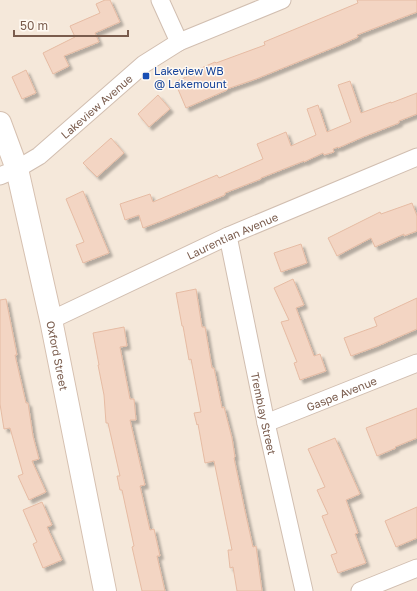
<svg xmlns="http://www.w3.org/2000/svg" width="417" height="591" viewBox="0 0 417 591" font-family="'Golos Text',sans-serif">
  <defs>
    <filter id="shadow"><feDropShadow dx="3.5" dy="3.5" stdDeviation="1" flood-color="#0004"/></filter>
  </defs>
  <rect width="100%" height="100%" fill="#fdf6ec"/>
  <!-- residential -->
  <rect fill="#f5e8da" x="0" y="0" width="417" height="591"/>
  <!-- building -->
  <g fill="#f3d5c3" stroke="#e6bba3" filter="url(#shadow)">
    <path d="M105,0H110L120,22L95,33L99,42L64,56L69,66L53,74L43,53L75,37L70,26L100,13L96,4Z"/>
    <path d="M357,0H417V12L357,35L358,37L340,45L256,79L227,89V90L186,108L175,82L199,71V69L215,62L216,63L265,45L264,42L358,3Z"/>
    <path d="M26,70L36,93L22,99L12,77Z"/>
    <path d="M350,81L361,113L391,102V103L417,93V114L399,121V123L363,137L338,148V147L333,149L334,152L324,155L323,153L304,162V161L261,178V179L225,193V195L164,220L143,228L139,215L125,220L120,204L150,194L153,202L217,175L219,178L263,159L257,144L286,132L291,146L316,135L307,109L318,105L327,132L351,122L338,85Z"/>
    <path d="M158,95L170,109L149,127L138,114Z"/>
    <path d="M111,138L124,153L97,177L83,163Z"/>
    <path d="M83,191L109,253L83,263L76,245L84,242L66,199Z"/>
    <path d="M412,203L417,216V231L404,236V234L375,247L371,238L337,256L328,238L380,212L381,214Z"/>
    <path d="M301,244L307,263L281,272L274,253Z"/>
    <path d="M293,279L304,305L296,308L314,356L320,354L326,371L300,380L294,363L297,362L281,322L289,320L274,288Z"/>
    <path d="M196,289L202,327H205L212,368H214L222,408L224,407L232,438L235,457L234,458L245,511L253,547L256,546L262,591H237L233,567L230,568L228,550H232L214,461L205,463L198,424L197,425L194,413L201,412L191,359L189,360L183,326H182L176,293Z"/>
    <path d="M417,298V329L378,346L351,356L344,338L377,326L374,318Z"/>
    <path d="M6,299L17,355H15L26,403H28L33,436L39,459L32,461L46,492L29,500L18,476L23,474L10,428L4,429L0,404V300Z"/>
    <path d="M124,327L127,346L120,347L130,399H134L136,420H130L145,485L140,486L150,530L154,529L160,556H157L165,591H142L132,547L134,546L122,490H120L117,476H120L108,423H106L104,395L98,365H99L93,333Z"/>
    <path d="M417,408V438L395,447L396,448L377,456L366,428Z"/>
    <path d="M335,438L360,494L346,500L358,533L355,534L366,563L338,573L331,555L337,553L322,516L328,514L317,490L325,487L308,449Z"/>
    <path d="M42,502L52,525L47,527L62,560L43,568L33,544L37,542L23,510Z"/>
    <path d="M417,507V538L396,547L385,521Z"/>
  </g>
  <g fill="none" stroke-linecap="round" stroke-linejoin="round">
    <!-- street casing -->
    <g stroke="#d1beb0" stroke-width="19">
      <g id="street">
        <path d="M160,0L179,42"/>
        <path id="s1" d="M0,176L17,169L39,156L144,64L179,42L282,0"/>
        <path id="s2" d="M228,236L266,423L304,591"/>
        <path id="s3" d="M51,320L228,236L417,157"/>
        <path id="s4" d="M266,423L417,363"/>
        <path d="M360,591L417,568"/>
      </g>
    </g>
    <!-- secondary casing -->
    <g stroke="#d6c0b0" stroke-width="24">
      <g id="secondary">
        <path id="s5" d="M0,123L17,169L51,320L105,591"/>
      </g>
    </g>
    <!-- street -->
    <use href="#street" stroke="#fff" stroke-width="17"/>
    <!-- secondary -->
    <use href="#secondary" stroke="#fff" stroke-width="22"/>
  </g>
  <!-- markers -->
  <rect fill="#1a4fb4" stroke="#fffaf3" stroke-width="1.5" x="142" y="72" width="8" height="8" rx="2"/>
  <g text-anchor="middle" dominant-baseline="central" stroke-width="3" stroke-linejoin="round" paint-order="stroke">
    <!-- transit labels -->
    <g font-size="11" fill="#164399" stroke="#fffaf3" text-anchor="start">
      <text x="154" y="70">Lakeview WB<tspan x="154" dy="13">@ Lakemount</tspan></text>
    </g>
    <!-- street labels -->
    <g font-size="11" fill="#7a5c4d" stroke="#fffaf3">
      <text stroke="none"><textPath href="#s1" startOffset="120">Lakeview Avenue</textPath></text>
      <text stroke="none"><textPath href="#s3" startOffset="200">Laurentian Avenue</textPath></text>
      <text stroke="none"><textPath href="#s5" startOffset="240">Oxford Street</textPath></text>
      <text stroke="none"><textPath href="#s4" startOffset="81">Gaspe Avenue</textPath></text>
      <text stroke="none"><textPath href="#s2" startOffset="181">Tremblay Street</textPath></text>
    </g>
  </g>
  <!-- scale -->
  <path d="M14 30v6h114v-6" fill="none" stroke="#7a5c4d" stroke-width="2"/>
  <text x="20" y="30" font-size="12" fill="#7a5c4d" stroke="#fffaf3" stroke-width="3" paint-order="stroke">50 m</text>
</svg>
